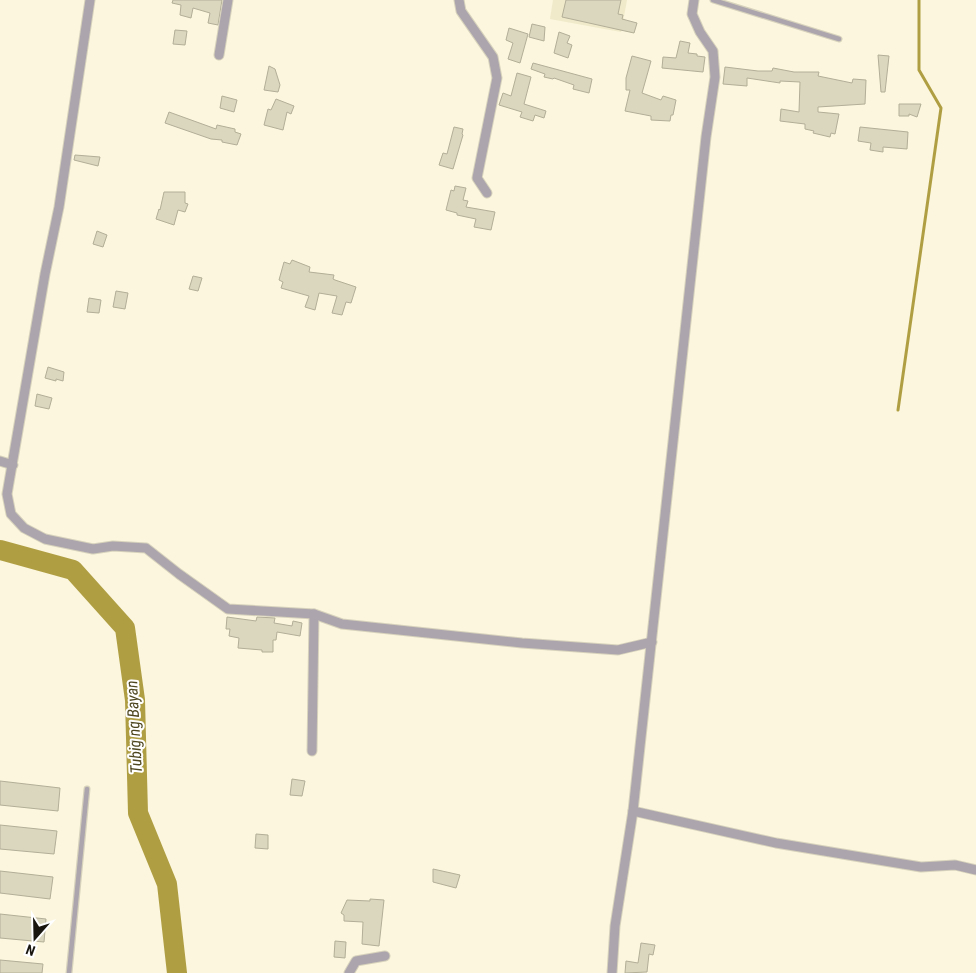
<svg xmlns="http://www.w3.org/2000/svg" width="976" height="973" viewBox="0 0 976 973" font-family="'Roboto Condensed',sans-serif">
  <rect width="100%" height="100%" fill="#fbf6dd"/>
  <!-- built -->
  <path fill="#f0eaca" d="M553,0H627L621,32L550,19Z"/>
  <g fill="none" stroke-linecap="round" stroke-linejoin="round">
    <!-- stream -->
    <path stroke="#b09e43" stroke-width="3" d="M898,410L941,108L919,70V0"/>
    <!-- river -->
    <path stroke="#b09e43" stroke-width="20" d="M0,550L73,570L125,628L135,700L138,813L167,884L177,973"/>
  </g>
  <!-- building -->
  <g fill="#dbd7bf" stroke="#b2ae97">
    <path d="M173,0H222L218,25L208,23L210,13L193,8L191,18L180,15L181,5L172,3Z"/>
    <path d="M566,0H621L618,14L623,15L622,19L637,23L634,33L562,17Z"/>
    <path d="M532,24L545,27L544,41L529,37Z"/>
    <path d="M509,28L528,34L520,63L508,59L513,43L506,40Z"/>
    <path d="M175,30L187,31L185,45L173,44Z"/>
    <path d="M559,32L570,36L567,43L572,45L568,58L554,53Z"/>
    <path d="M680,41L690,43L688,53L697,54V56L705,57L703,72L662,68L663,57L676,58Z"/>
    <path d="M878,55L889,56L885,92H881Z"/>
    <path d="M632,56L651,61L642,93L661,100L663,96L676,100L673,115H671L670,121L651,120V116L625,111L630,90H626V78Z"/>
    <path d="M533,63L592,79L589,93L573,89L574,85L554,78L553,79L544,77L545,74L531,69Z"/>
    <path d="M269,66L275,69L280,85L278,92L264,90Z"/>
    <path d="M725,67L758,71H772L773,68L794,72H819L818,76L852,83L853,79L866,80L865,104L818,107V112L839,114L835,134L831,133L830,137L813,133L814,131L805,129V124L780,121L781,109L799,112L800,82L780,81V83L747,78V86L723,84Z"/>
    <path d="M517,73L531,77L524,104L546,111L544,118L535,115L533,121L520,117L522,112L499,105L503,93L511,96Z"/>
    <path d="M222,96L237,100L234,112L220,108Z"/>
    <path d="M276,99L294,106L291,114L287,112L283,130L264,125L268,109L271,110Z"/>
    <path d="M899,104H921L917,117L909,114V116H899Z"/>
    <path d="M169,112L216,129L217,125L235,129V132L241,134L237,145L222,142V140L211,139L165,123Z"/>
    <path d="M454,127L463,129L462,134L463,135L453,169L439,165L443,153L447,154Z"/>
    <path d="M860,127L908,132L907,149L883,147V152L870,150L871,143L858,141Z"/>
    <path d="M75,155L100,157L98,166L74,160Z"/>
    <path d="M455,186L466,188L463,200L468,201L466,207L495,212L491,230L474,227L476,219L457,215V213L446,210L451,190L454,191Z"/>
    <path d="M164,192H185V203L188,204L185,212L178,210L174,225L156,219L159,209L160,210Z"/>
    <path d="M97,231L107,235L103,247L93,244Z"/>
    <path d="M292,260L310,267L309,272L334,275L333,279L335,280L356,287L351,303L346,302L342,315L332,313L337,296L319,293L315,310L305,307L309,296L281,288L283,282L279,280L284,262L290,264Z"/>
    <path d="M193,276L202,278L198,291L189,289Z"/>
    <path d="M116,291L128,293L125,309L113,307Z"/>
    <path d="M89,298L101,300L99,313L87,312Z"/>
    <path d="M48,367L64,372L63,381L56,379V381L45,378Z"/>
    <path d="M37,394L52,398L49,409L35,406Z"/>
    <path d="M227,617L256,621L257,617L275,618L274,623L292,626L293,621L302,623L300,636L277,632L276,640H273V652H262V650L238,648L239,638L229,636L230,629H226Z"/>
    <path d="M292,779L305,781L302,796L290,795Z"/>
    <path d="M0,781L60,788L58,811L0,805Z"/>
    <path d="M0,825L57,831L54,854L0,849Z"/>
    <path d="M256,834L268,835V849L255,848Z"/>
    <path d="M433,869L460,875L456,888L433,882Z"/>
    <path d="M0,871L53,877L50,899L0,893Z"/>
    <path d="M370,899L384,900L379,946L362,944L363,922L344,921V915L341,913L347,900L370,901Z"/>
    <path d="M0,914L46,919L44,942L0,938Z"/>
    <path d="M335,941L346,942L345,958L334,957Z"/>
    <path d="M641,943L655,945L653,955L649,954L647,972L625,973L626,961L638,963Z"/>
    <path d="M0,960L43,964L42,973H0Z"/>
  </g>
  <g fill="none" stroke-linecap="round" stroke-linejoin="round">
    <!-- lane casing -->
    <g stroke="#d7d2bc" stroke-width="7">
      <g id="lane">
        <path d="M713,0L839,39"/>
        <path d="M69,973L87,789"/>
      </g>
    </g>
    <!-- street casing -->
    <g stroke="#d7d2bc" stroke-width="11">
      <g id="street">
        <path d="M90,0L59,207L45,274L7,494L11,514L24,528L45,539L93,549L113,546L146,548L179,574L228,609L314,614L342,624L522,643L618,650L652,642"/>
        <path d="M459,0L461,11L493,57L497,78L477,178L487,193"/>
        <path d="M219,55L228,0"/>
        <path d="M0,461L13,465"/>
        <path d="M312,751L314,614"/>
        <path d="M633,811L776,843L921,867L955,865L976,870"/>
        <path d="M349,973L356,961L385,956"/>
        <path d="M612,973L615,926L633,811L706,137L715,77L713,51L700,32L692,14L694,0"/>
      </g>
    </g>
    <!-- lane -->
    <use href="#lane" stroke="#aca5ad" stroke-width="4.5"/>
    <!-- street -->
    <use href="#street" stroke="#aca5ad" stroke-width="9"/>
  </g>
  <g text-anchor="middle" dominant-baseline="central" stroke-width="4" stroke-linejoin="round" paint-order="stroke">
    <!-- water labels -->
    <g font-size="16" font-style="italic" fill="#4d461f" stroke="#fff">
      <text transform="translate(134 727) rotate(-93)">Tubig ng Bayan</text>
    </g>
  </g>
  <!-- north arrow -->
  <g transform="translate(35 938) rotate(200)" stroke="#ffffff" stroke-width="4" paint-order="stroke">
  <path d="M0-4L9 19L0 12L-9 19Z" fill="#18160e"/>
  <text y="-8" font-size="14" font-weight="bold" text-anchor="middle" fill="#18160e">N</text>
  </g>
</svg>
